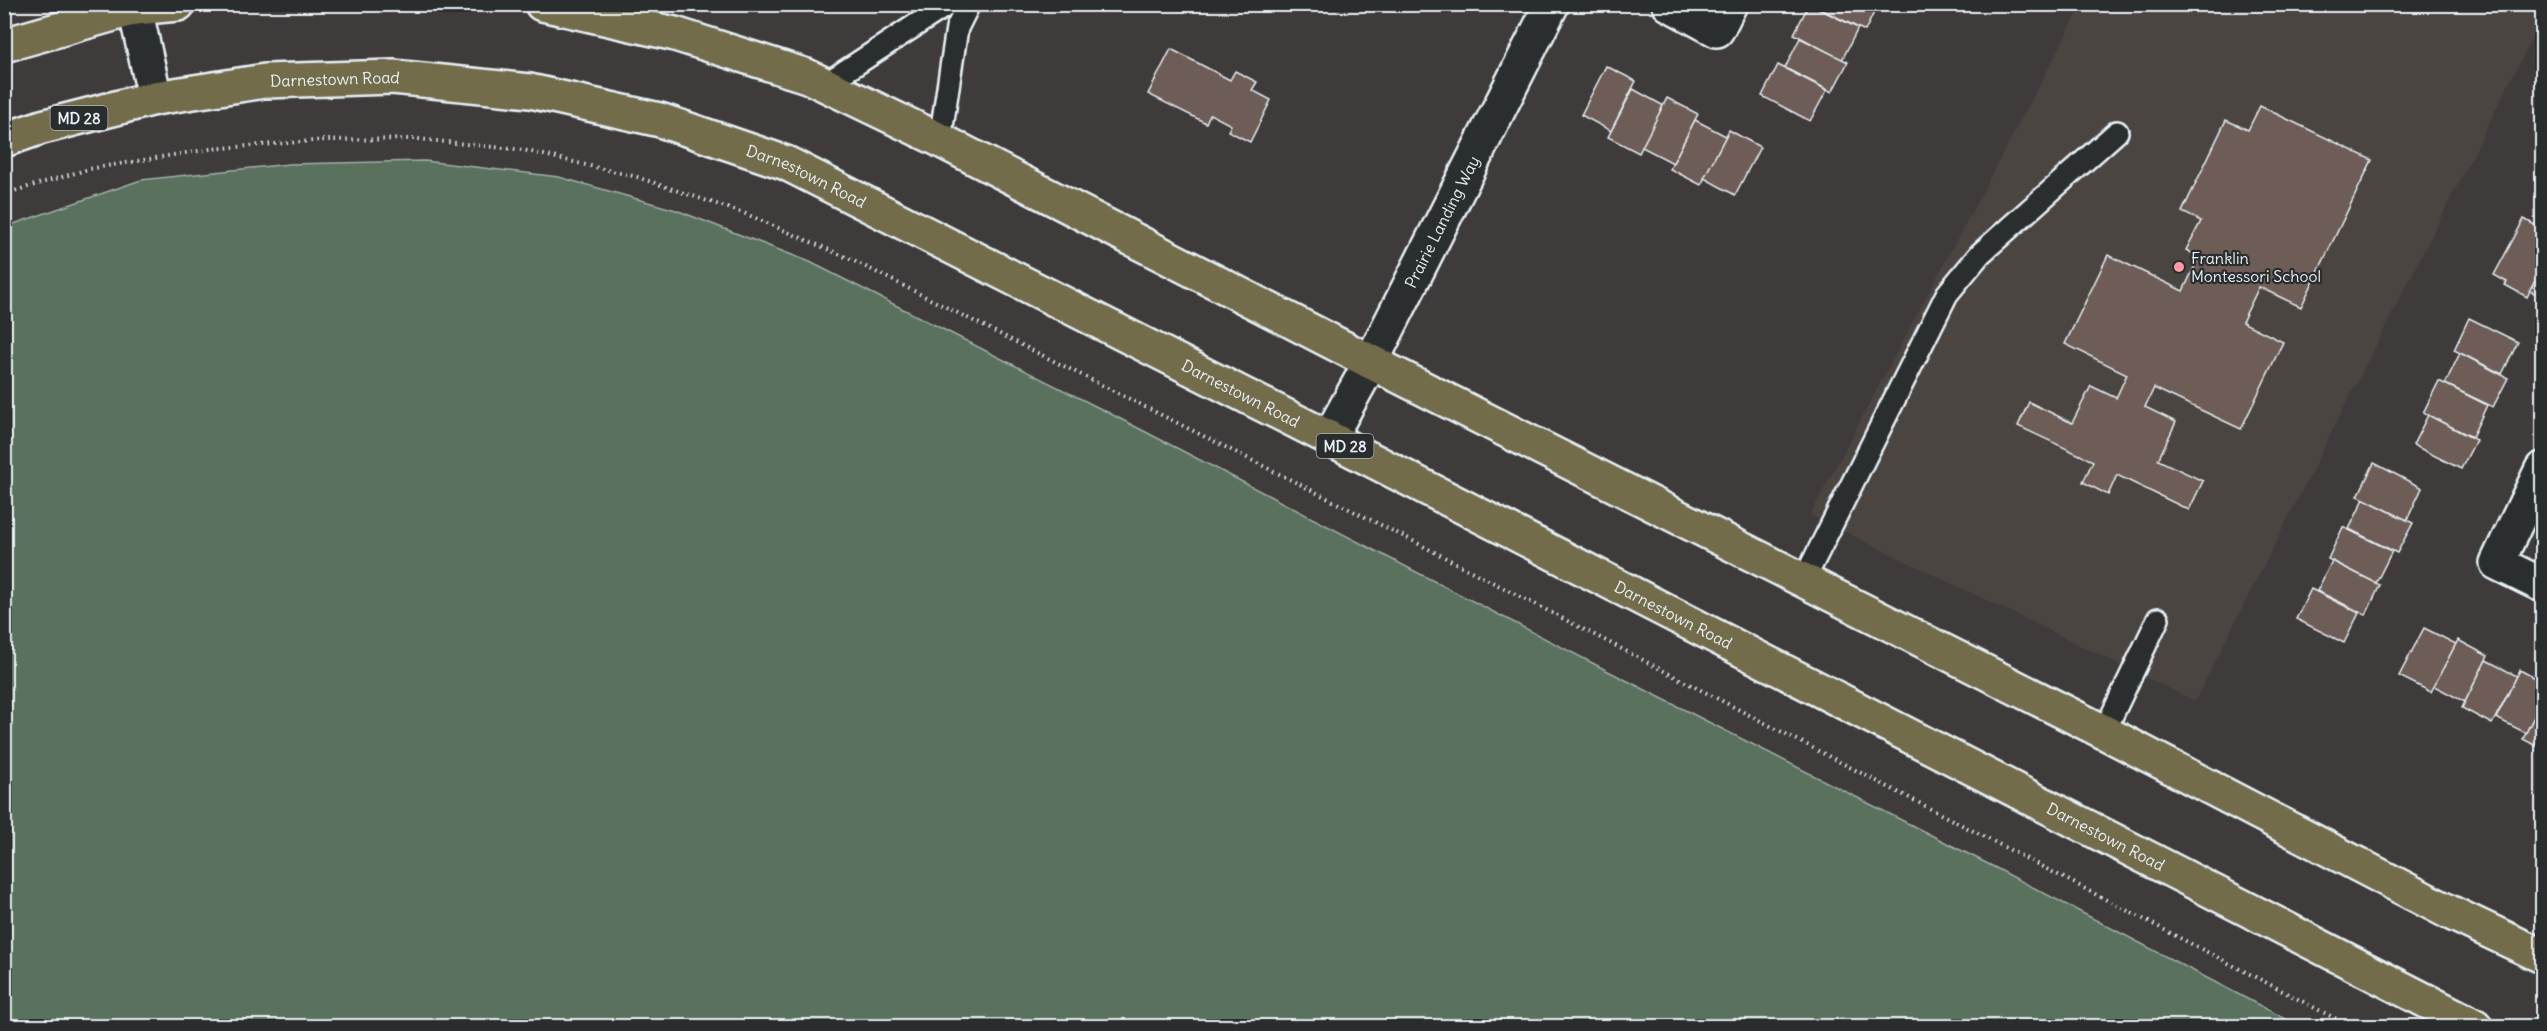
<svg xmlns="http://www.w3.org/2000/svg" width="2547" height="1031" viewBox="0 0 2547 1031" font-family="Delius,sans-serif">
  <rect width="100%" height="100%" fill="#3e3b3a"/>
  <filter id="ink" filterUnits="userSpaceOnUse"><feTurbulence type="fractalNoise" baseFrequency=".0167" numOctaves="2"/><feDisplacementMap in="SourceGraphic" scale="12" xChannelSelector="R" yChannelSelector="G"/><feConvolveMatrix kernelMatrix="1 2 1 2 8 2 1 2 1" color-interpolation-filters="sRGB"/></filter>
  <g filter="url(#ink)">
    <!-- built -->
    <path fill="#4c4542" d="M2082,5H2542V19L2195,701L1810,515Z"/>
    <!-- green -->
    <path fill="#5a715d" stroke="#a1b1aa" stroke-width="1.5" d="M425,161L559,177L676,210L810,262L1109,413L1604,669L1994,867L2299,1026H5V227L141,180L289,164Z"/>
    <!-- building -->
    <g fill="#6e5d56" stroke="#e8f1f8" stroke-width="1.5">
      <path d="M1809,4L1858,28L1842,60L1794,34Z"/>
      <path d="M1817,4H1878L1865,31L1816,7Z"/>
      <path d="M1800,38L1848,62L1832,92L1785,68Z"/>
      <path d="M1171,49L1230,80L1235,71L1257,82L1252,90L1271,100L1250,142L1228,131L1231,125L1210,114L1206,123L1148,94Z"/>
      <path d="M1778,65L1827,90L1810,121L1762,96Z"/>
      <path d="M1606,66L1636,81L1611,131L1581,115Z"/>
      <path d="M1633,89L1664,106L1639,153L1608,137Z"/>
      <path d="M1667,98L1698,114L1673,163L1642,147Z"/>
      <path d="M2260,106L2372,160L2301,307L2259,287L2242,322L2283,342L2241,429L2154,388L2145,407L2176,422L2158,460L2203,481L2189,510L2117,475L2108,495L2083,482L2093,461L2018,426L2029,402L2072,423L2091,386L2116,398L2127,374L2065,344L2108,255L2183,291L2199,257L2186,250L2201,221L2182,212L2226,120L2248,130Z"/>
      <path d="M1695,120L1726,136L1701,185L1670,169Z"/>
      <path d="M1729,130L1760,147L1735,195L1704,178Z"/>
      <path d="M2524,219L2542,229V267L2527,297L2505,285L2507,282L2494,275Z"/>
      <path d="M2542,267V297L2530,291Z"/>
      <path d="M2469,318L2518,342L2502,374L2454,350Z"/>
      <path d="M2460,353L2508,378L2493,407L2445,384Z"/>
      <path d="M2439,381L2487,405L2472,437L2423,413Z"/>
      <path d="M2428,415L2476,440L2461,469L2413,445Z"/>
      <path d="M2374,463L2422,488L2407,520L2358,496Z"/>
      <path d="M2364,499L2413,523L2397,553L2349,529Z"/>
      <path d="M2343,527L2392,551L2376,583L2328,559Z"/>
      <path d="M2332,561L2380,585L2366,615L2317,591Z"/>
      <path d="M2311,589L2359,613L2344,643L2296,619Z"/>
      <path d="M2424,628L2456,644L2431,692L2399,676Z"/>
      <path d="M2458,640L2488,656L2465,702L2434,686Z"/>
      <path d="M2486,660L2517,676L2492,724L2462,708Z"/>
      <path d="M2520,670L2542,682V701L2526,733L2496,718Z"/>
      <path d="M2542,701V749L2523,739Z"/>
    </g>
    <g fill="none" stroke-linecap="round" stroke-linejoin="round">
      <!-- service casing -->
      <g stroke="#e8f1f8" stroke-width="26">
        <g id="service">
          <path d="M824,85L948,4"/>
          <path d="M940,140L957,28L969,4"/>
          <path d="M1804,580L1947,294L1980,254L2117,132"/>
          <path d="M2104,732L2158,619"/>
        </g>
      </g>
      <!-- minor casing -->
      <g stroke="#e8f1f8" stroke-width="38">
        <g id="minor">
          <path d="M1669,4L1717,30L1730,4"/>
          <path id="s1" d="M1329,438L1371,362L1552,4"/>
          <path d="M2542,469L2497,563L2542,585"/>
        </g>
      </g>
      <!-- secondary casing -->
      <g stroke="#e8f1f8" stroke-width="38">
        <path id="secondary" d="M134,4L155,98"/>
      </g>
      <!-- primary casing -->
      <g stroke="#e8f1f8" stroke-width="38">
        <g id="primary">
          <path d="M542,4L675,34L807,76L940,140L1371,362L2104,732L2449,912L2542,956"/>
          <path d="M4,45L135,8L178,4"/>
          <path id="s2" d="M4,140L42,127L155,98L265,81L393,77L530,91L660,120L786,163L1329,438L2475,1026"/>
        </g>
      </g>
      <!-- path -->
      <path stroke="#e8f1f8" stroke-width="4" stroke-dasharray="1.5 4.5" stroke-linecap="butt" d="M4,194L89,169L210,149L325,140L418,139L523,150L637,177L746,214L848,258L1413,541L2350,1026"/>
      <!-- service -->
      <use href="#service" stroke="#2a2d2e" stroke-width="21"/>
      <!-- minor -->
      <use href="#minor" stroke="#2a2d2e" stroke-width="33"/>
      <!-- secondary -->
      <use href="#secondary" stroke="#2a2d2e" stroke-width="33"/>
      <!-- primary -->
      <use href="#primary" stroke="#736c4b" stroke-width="33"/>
    </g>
  </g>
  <!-- markers -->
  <circle fill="#ff9aa2" stroke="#2a2d2e" stroke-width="2" cx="2179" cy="267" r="6"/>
  <g text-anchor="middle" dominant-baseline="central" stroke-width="4.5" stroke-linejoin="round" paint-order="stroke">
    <!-- shield labels -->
    <g fill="#2a2d2e" stroke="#afb6bb" stroke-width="1.5">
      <rect x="50.5" y="106" width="57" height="24" rx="4.5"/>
      <rect x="1316.5" y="434" width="57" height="24" rx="4.5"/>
    </g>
    <g font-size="15" font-weight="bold" fill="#e8f1f8">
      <text x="79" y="118">MD 28</text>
      <text x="1345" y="446">MD 28</text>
    </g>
    <!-- street labels -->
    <g font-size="16" fill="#e8f1f8" stroke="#2a2d2e">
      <text stroke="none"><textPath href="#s2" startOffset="338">Darnestown Road</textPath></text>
      <text stroke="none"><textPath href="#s2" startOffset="824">Darnestown Road</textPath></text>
      <text stroke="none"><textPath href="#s1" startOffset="244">Prairie Landing Way</textPath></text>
      <text stroke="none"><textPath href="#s2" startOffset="1310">Darnestown Road</textPath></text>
      <text stroke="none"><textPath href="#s2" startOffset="1796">Darnestown Road</textPath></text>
      <text stroke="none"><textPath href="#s2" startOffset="2282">Darnestown Road</textPath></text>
    </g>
    <!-- poi labels -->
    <g font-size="16" fill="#e8f1f8" stroke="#2a2d2e" text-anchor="start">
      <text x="2191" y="258">Franklin<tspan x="2191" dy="18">Montessori School</tspan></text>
    </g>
  </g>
  <!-- margin -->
  <rect width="2547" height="1031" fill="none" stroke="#2a2d2e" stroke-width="24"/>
  <rect x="12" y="12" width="2523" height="1007" fill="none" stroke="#e8f1f8" stroke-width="2" filter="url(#ink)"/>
</svg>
